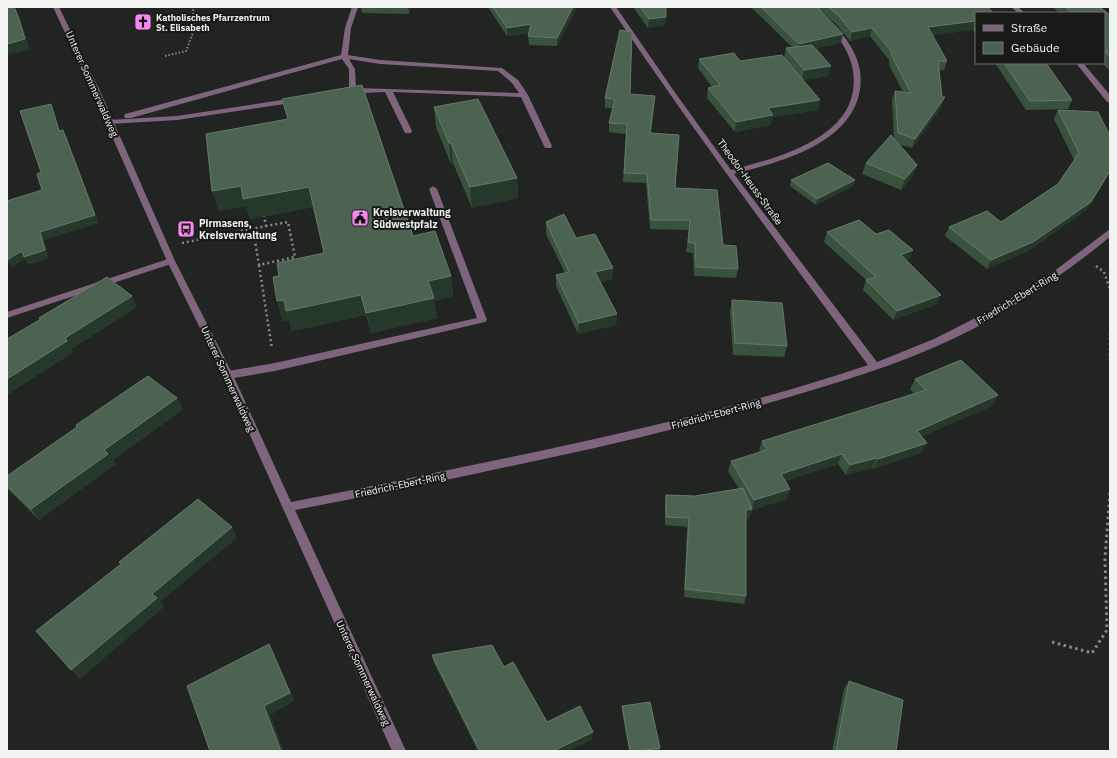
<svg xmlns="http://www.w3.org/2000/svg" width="1117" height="758" viewBox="0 0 1117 758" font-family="'IBM Plex Sans',sans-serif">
  <rect width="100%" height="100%" fill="#212421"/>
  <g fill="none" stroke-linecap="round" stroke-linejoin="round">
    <!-- path-far2 -->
    <path stroke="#888b88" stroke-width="2" stroke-dasharray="1.5 2" stroke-linecap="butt" d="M165,56L186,51L194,30L193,7"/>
    <!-- path-far1 -->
    <g stroke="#888b88" stroke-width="2.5" stroke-dasharray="2 3" stroke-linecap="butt">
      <path d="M253,229L259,265L295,257L288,222L266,226"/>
      <path d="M182,243L266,226L264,216"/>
      <path d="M259,265L272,349"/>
      <path d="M1096,266L1104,272L1110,289"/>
      <path d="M1110,333V361"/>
    </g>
    <!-- path -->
    <path stroke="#888b88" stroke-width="3" stroke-dasharray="2.5 3.5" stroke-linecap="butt" d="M1052,642L1092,653L1107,630L1105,558L1110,492"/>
    <!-- lane -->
    <g fill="#7f647d" fill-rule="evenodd">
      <path d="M352,7H358L351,28L348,55L380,60L502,68L518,80L528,95L552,146L551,148H545L544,146L521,97L393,92L412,131L411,133H405L385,92L342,94V90L349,89V69L342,59L131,118H125L124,116L125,114L341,55L345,28ZM349,59L380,64L498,71L512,83L519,93L356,88L355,69Z"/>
      <path d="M295,98L299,100L298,102L177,120L109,124L105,122L109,120L177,116Z"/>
      <path d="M433,186L437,189L487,320L485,322L275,371L228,379L224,378L223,375L224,372L228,371L275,363L477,318L429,189Z"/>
      <path d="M171,258L175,261L174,263L7,318V312Z"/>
    </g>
    <!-- street -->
    <g fill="#7f647d" fill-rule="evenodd">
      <path d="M53,7H59L100,91L175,261L233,375L291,502C370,487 448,470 526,454C641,429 756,403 868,365C780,247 692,129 610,7H616L676,94L731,170C773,159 845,141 853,91C855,77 853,65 847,52C843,43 836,35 830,27L831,26H835C851,43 864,64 860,89C852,144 780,162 734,174L877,362L934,339L995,308L1053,272L1110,229V237C1067,272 1022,303 973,329C919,357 863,375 806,392C737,413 668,431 599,447C498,469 397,491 295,510L406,751H392L223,375L167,261L92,91Z"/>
      <path d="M1011,7H1018L1025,13H1018Z"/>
      <path d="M1076,63H1083L1110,95V102H1107Z"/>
    </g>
  </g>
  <!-- wall -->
  <g fill="#38523e">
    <path d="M361,7H411L409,14L362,13Z"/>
    <path d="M488,7H577L557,46L529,45L528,36L529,33L507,36Z"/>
    <path d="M633,7H666L665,25L648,28Z"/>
    <path d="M751,7H987L976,13V35L973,30L932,35L947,61L944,70H939L942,106L912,148L898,144L917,165L913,176L901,190L862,174L866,163L894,139L892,100L895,91L903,92L889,65V60L870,36L850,41L836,24L817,7L841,43L816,48L831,66L828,76L803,80L818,110L772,117L771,125L735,132L707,98L708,88L712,87L698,68L699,59L740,61L784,58L786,48L792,47Z"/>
    <path d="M1053,7H1100L1110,15V71L1102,63H1104V13H1059Z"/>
    <path d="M995,63H1046L1072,100L1068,109L1026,110Z"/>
    <path d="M630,94L654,105L651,133L675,188L723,245L738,269L736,278L694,276L693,253L686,252L689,230L650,229L646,183L623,182L626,134L609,132V123L613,108H605V98Z"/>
    <path d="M434,107L517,178L518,198L472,208L453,163L451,164L436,127Z"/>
    <path d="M1058,110L1110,136V172L1086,210L1028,251L987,269L945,236L949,227L1001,222L1058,184L1074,160L1054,119Z"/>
    <path d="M288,119L413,236L451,276L453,296L434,301L437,318L371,333L366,315L292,331L289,320L283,321L277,301L279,276L324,253L313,207L250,219L246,206L219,211L212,191Z"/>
    <path d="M791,180H855L853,186L816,205L790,186Z"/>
    <path d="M546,222L576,238L613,268L612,279L600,282L617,314L616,325L578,334L556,286V275L565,273L546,234Z"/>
    <path d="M827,232L876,234L913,250L909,259L907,260L937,304L893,320L863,290L866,280L824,242Z"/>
    <path d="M732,300L787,346L784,357L733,355L730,312Z"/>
    <path d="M915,379L998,395L992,406L922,436L921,453L873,469L872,468L846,475L838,464L785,481L787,499L752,510L749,518L746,519V596L744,604L684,597L687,527L665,525V503L666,495L695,496L739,489L728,471L731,461L760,453L759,451L762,441L914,394L910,389Z"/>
    <path d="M177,398L183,409L113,460L115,464L39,520L7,488V476Z"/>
    <path d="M432,655L504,667L547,722L592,739L568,751H478L434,663Z"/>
    <path d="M849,681L896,751H832L844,689Z"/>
    <path d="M622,706L660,748L659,751H629L622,710Z"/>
  </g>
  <!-- shaded-wall -->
  <g fill="#26382a">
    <path d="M14,7L23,27L30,50L7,55V44Z"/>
    <path d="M408,7H411L409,14Z"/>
    <path d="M573,7H577L557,46V38Z"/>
    <path d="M666,17L665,25L648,28L649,19Z"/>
    <path d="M976,21L973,30L925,36L928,27Z"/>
    <path d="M531,24L532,32L507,36V28Z"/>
    <path d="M872,28L870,36L850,41L852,32Z"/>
    <path d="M843,34L841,43L797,52L799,44Z"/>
    <path d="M831,66L828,76L802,80L804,70Z"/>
    <path d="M945,97L942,106L912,148L915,139Z"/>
    <path d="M820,100L818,110L772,117L771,125L735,132L736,122L768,108Z"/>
    <path d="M51,104L54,111L63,139L59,131Z"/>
    <path d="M63,130L67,138L99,223L44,240L49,258L28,265L25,259L12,267L7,260L40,232Z"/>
    <path d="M449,143H451L453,163L451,164Z"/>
    <path d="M917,165L913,176L901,190L905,179Z"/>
    <path d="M1110,171V172L1086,210L1028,251L987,269L991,260Z"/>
    <path d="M517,178L518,198L472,208L470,187Z"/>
    <path d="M855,180L853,186L816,205L817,199Z"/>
    <path d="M241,186L309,187L314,207L250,219L246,206L219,211L212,191Z"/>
    <path d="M913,250L909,259L898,264L901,255Z"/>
    <path d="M613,268L612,279L594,283L595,272Z"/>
    <path d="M451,276L453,296L434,301L437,318L371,333L366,313L428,281Z"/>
    <path d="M361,295L366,315L292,331L289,320L283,321L277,301L284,300Z"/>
    <path d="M941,295L937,304L893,320L897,311Z"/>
    <path d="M132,296L137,307L72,349L74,352L7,395V379L65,338Z"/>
    <path d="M617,314L616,325L578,334L579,323Z"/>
    <path d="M998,395L992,406L912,441L917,431Z"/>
    <path d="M177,398L183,409L113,460L115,464L39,520L31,509L104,450Z"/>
    <path d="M927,443L921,453L873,469L878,459Z"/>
    <path d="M842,454L838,464L777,484L781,474Z"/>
    <path d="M877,458L872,468L846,475L850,465Z"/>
    <path d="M790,489L787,499L752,510L749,518L744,519L746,510L752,509L754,500Z"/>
    <path d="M232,527L237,538L160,602L164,607L80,679L71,670L152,594Z"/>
    <path d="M269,644L274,653L295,701L270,715L284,751H281L264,706Z"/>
    <path d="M593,732L592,739L568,751H553Z"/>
  </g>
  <!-- building -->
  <g fill="#4c6351" stroke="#667a6a">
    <path d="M7,7H14L18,16L25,39L7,44Z"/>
    <path d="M493,7H573L557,38L528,36L531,24L507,28Z"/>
    <path d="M640,7H666V17L649,19Z"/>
    <path d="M761,7H817L843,34L799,44Z"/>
    <path d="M828,7H987L994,13H976V21L928,27L947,61H938L942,97H945L915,139L898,133L895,91L911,93L892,56L891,51L872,28L852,32L839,16Z"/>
    <path d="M1066,7H1100L1110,15V57L1105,52H1108L1104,47V13H1072Z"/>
    <path d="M620,30L632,32L630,94L655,96L650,133L679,135L675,188L717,190L723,245L736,246L738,269L696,267L695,243L688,242L690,220H651L647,174L624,173L627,124L609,123L615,99L605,98Z"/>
    <path d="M812,45L831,66L804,70L786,48Z"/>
    <path d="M734,53L740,61L782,55L820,100L768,108L773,115L736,122L708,88L720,85L699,59Z"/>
    <path d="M1004,63H1046L1072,100L1030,101Z"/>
    <path d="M362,85L413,236L435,231L451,276L428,281L434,298L366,313L361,295L286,311L284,300L277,301L273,277L279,276L277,263L324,253L309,187L243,199L241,186L212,191L206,134L288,119L282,99Z"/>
    <path d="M478,99L517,178L470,187L451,143H449L434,107Z"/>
    <path d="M51,104L59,131L63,130L95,215L40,232L45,250L24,257L22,251L7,260V201L42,190L37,174L41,172L20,111Z"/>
    <path d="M1058,110L1098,112L1110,136V171L1091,202L1033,242L991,260L949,227L987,211L1001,222L1058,184L1079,153Z"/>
    <path d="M891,135L917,165L905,179L866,163Z"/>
    <path d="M828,163L855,180L817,199L791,180Z"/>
    <path d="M564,214L576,238L595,234L613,268L595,272L617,314L579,323L556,275L569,272L546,222Z"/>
    <path d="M859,220L876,234L889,230L913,250L901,255L941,295L897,311L866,280L876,277L827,232Z"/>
    <path d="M107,277L132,296L65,338L67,341L7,379V339L41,319L39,318Z"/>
    <path d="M732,300L782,303L787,346L735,343Z"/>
    <path d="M961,360L998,395L917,431L927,443L878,459L877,458L850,465L842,454L781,474L790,489L754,500L731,461L767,450L762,441L926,390L915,379Z"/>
    <path d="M148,376L177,398L104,450L108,454L31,509L7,486V476L77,427L76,425Z"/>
    <path d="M743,488L752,509L746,510V596L685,589L689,518L666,517V495L695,496Z"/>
    <path d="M198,499L232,527L152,594L157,598L71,670L36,631L121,564L119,562Z"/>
    <path d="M269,644L290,693L264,706L281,751H210L187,686Z"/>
    <path d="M492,645L504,667L513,662L547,722L580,706L593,732L553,751H480L432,655Z"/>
    <path d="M849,681L903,700L896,751H836Z"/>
    <path d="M650,702L660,748L638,751H630L622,706Z"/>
  </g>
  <!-- icons -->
  <defs>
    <g id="church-square" transform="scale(0.9)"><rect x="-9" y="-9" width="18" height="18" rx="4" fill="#f589ef" stroke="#181a18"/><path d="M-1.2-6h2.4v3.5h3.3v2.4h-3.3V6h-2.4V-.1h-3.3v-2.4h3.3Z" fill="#111"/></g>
    <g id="civic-square" transform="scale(0.9)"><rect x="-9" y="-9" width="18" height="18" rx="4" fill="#f589ef" stroke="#181a18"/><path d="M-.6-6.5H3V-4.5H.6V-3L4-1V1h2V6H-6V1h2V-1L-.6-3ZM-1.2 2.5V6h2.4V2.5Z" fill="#111"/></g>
    <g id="bus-square" transform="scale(0.9)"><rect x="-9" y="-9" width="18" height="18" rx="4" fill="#f589ef" stroke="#181a18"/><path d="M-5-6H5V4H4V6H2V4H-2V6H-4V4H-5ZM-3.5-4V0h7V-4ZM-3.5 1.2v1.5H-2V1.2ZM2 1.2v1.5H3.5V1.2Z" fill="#111"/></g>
  </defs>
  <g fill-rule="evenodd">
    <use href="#church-square" x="143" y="22"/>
    <use href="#civic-square" x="360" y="218"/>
    <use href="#bus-square" x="186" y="229"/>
  </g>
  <g text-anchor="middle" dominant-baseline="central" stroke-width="4" stroke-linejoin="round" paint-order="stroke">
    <!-- far-poi labels -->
    <g font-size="9" font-weight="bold" fill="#f1f3f1" stroke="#181a18" text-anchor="start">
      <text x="156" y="17">Katholisches Pfarrzentrum<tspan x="156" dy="10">St. Elisabeth</tspan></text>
    </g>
    <!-- street labels -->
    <g font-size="10" fill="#f1f3f1" stroke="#181a18">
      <text transform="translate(92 84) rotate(66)">Unterer Sommerwaldweg</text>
      <text transform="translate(750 182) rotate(54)">Theodor-Heuss-Straße</text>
      <text transform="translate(1017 298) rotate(-31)">Friedrich-Ebert-Ring</text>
      <text transform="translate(228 379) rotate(65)">Unterer Sommerwaldweg</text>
      <text transform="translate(716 414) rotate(-15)">Friedrich-Ebert-Ring</text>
      <text transform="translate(400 485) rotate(-12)">Friedrich-Ebert-Ring</text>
      <text transform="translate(363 673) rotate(65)">Unterer Sommerwaldweg</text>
    </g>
    <!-- poi labels -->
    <g font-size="10" font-weight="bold" fill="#f1f3f1" stroke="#181a18" text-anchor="start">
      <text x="373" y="212">Kreisverwaltung<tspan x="373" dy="12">Südwestpfalz</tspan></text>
      <text x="199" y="223">Pirmasens,<tspan x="199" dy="12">Kreisverwaltung</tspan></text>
    </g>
  </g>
  <!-- border -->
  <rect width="1117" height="758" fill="none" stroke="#f1f3f1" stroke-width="16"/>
  <!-- legend -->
  <rect x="975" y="12" width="130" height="52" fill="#181a18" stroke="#6f716f"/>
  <rect x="983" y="25" width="20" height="6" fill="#7f647d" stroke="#6f716f"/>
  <text x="1011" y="32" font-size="12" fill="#f1f3f1">Straße</text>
  <rect x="983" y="42" width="20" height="12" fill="#4c6351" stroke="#6f716f"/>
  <text x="1011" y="52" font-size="12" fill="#f1f3f1">Gebäude</text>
</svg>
